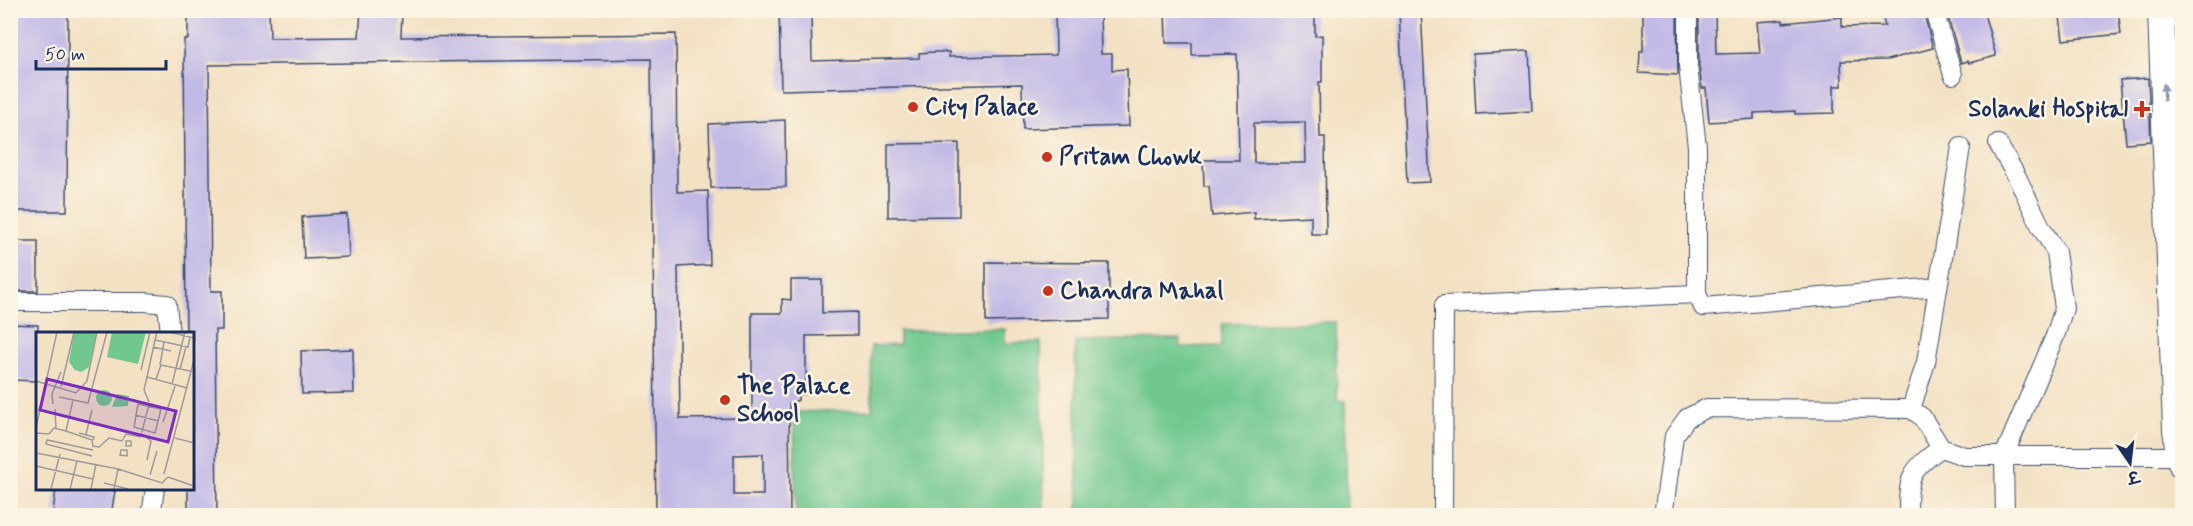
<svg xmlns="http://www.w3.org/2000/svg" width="2193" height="526" viewBox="0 0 2193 526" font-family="Mynerve,'Playpen Sans Deva',sans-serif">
  <rect width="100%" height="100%" fill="#fcf5e5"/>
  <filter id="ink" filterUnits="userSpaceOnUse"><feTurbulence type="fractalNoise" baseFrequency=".0167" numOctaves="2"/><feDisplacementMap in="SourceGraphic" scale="12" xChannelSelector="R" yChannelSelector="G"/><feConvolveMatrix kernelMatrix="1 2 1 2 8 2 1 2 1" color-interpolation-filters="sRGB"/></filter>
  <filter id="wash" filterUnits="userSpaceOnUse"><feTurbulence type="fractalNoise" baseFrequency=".008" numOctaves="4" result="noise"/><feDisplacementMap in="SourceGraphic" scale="24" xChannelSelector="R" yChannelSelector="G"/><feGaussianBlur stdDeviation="1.35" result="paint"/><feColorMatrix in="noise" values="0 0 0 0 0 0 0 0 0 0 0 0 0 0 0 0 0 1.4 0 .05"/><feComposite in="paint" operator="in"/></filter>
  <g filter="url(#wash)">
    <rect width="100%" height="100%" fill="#f3e1c3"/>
    <!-- green -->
    <g fill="#70c88e" stroke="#467c76" stroke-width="1.5">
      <path d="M1336,322L1337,400L1345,401L1347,515H1078L1075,341L1180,339V347L1222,346V324Z"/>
      <path d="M1005,329V343L1041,342L1044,515H796L794,412L872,410L871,346L899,345V331Z"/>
    </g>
    <g id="blocks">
      <!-- building -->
      <g fill="#c2bae6" fill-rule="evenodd">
        <path d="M10,10H68L67,211H10Z"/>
        <path d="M188,10H269L270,38L359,37L361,10H402L401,37L676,34L677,192L708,191L710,265L678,267L680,419L752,418V313H782V299L791,300V280H822V313L857,312V335L806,336V394H798V400L789,404L790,516H656L651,59L209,65L211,291H222V330H215L217,516H188V489H192V334H186L184,39H188ZM763,454V495H734V455Z"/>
        <path d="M779,10H799V13H811L812,61L919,58V53L933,52H949V57L1056,55L1055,10H1100L1101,54H1112V70L1127,69L1129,126L1023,129L1022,84L781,90Z"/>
        <path d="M1165,10H1315V36L1322,35V82H1319L1320,137H1325L1326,234H1311V216L1254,219V212L1212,216L1209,186H1204L1203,160H1239L1237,54L1192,55V43H1166ZM1305,122L1306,163H1254V123Z"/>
        <path d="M1399,10H1421L1430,182L1407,183Z"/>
        <path d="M1701,10H1715L1716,54L1760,53L1757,22L1783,20V23L1842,17V27L1885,26L1881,10H1923L1933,48L1887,60L1841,61L1842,86H1834V113L1795,114V111L1754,113V119L1709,122L1706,88H1702L1699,65V12Z"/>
        <path d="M1946,10H1983L1996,56L1969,63L1968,61L1961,63Z"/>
        <path d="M2104,10H2118L2121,34L2063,40L2060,17Z"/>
        <path d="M1643,11H1677L1678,75L1639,73L1640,51H1643Z"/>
        <path d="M1529,51L1532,111L1476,114L1473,54Z"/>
        <path d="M2148,78L2151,141L2126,143L2120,80Z"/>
        <path d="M785,120L786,187L711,188L709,124Z"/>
        <path d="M959,143V216L888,217V144Z"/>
        <path d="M347,214L349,257L304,259L302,217Z"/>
        <rect x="10" y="241" width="28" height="50"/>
        <path d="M986,262L1109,263V319L986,322Z"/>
        <path d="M10,324L38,325V381L10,380Z"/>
        <path d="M353,349L354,393L302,394L301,351Z"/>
        <path d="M56,489H97L115,491L111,516H80L53,512Z"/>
      </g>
    </g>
  </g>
  <g filter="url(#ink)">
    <use href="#blocks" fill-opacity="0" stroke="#3b4a6d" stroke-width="1.5"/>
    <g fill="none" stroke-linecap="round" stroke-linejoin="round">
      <!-- street casing -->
      <g stroke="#3b4a6d" stroke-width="20">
        <g id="street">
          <path d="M1688,10V66L1697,147V294L1703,307L1938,287"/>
          <path d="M1934,10L1953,75"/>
          <path d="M1998,144L2017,177L2041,227L2056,252L2064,308L2055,336L2004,456L2005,516"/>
          <path d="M10,302H145L167,304L170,334"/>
          <path d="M1911,409L1926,362L1961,147"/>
          <path d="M151,516L155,488"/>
          <path d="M1443,516L1444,305L1697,294"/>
          <path d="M1663,516L1674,436L1687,418L1707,408L1911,409L1922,417L1941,448L1964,456H2182"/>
          <path d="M1908,516C1908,477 1909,471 1941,448"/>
        </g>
      </g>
      <!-- secondary casing -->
      <g stroke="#3b4a6d" stroke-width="28">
        <path id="secondary" d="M2161,10L2176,429L2179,456L2182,465"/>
      </g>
      <!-- street -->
      <use href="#street" stroke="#fff" stroke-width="18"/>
      <!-- secondary -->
      <use href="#secondary" stroke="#fff" stroke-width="26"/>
    </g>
    <!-- one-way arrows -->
    <defs><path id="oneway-solid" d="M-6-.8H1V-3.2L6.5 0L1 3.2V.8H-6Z" transform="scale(1.5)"/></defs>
    <use fill="#8d97ae" href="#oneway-solid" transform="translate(2164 92) rotate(-92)"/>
  </g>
  <!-- markers -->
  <g fill="#c8321e" stroke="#fcf5e5" stroke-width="2">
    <circle cx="913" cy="107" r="6"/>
    <path d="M2139 100h6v6h6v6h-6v6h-6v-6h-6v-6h6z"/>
    <circle cx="1047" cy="157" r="6"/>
    <circle cx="1048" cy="291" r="6"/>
    <circle cx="725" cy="400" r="6"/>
  </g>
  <g text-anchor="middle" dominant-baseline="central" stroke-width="5" stroke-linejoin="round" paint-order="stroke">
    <!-- poi labels -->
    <g font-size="24" font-weight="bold" fill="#1b2f5e" stroke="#fcf5e5" text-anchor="start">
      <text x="925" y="107">City Palace</text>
      <text x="2128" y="109" text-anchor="end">Solanki Hospital</text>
      <text x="1059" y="157">Pritam Chowk</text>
      <text x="1060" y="291">Chandra Mahal</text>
      <text x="737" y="386">The Palace<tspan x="737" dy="28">School</tspan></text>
    </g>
  </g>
  <!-- overview -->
  <g transform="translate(36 332)">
    <rect width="158" height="158" fill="#f3e1c3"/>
    <path d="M38,0H61L53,35L45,40L39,38L33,30ZM76,0H110L102,32L71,25ZM60 66a8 8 0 1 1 16 0a8 8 0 1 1-16 0ZM81,62L93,64L92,74L76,75Z" fill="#70c88e"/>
    <path fill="none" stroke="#9d9a9b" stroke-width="1.5" d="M121,0L119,8L152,15L154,5M133,0L158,6M119,8L111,45L151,56M117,15L135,19M124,33L128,10M144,37L150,15M105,38L114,0M111,45L108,58L113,70M120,47L125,33L154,39M0,49L40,61L51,49L61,0M136,52L149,0M25,55L38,0M23,65L52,71L71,0M17,72L16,62L25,40M102,72L125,77L119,101L98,95ZM19,77L20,97M99,83L123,89M127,90L139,54M0,96L21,0M30,99L37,68M106,100L113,72M0,101L13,102L18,96L30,99L56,108L57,114L63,115L73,106L86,109L90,102L104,105L106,101M43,101L58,105L57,108M50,102L56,78M111,106L115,109L111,128M139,106L158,111M90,109H95V114H90ZM85,118H91V124L84,123ZM0,121L82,137L126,151L132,145M56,124L10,112L11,108L57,118M0,134L57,147M128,142L158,28M114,143L121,119M132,145L158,154M68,151L92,157M15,157L24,122M34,157L41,129M55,157L60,132M78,157L82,137"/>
    <path fill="#7b2cbf" fill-opacity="0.15" stroke="#7b2cbf" stroke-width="3" d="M11,47L140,79L132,110L4,78Z"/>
    <rect width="158" height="158" fill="none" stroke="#1b2f5e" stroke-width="3"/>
  </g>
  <!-- margin -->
  <rect width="2193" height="526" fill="none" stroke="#fcf5e5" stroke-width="36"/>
  <!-- north arrow -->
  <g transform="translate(2130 463) rotate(166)" stroke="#fcf5e5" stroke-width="4.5" paint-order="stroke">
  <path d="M0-4.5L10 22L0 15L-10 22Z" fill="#1b2f5e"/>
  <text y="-9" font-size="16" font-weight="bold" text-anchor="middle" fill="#1b2f5e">उ</text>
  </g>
  <!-- scale -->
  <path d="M36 60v9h130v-9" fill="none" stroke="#1b2f5e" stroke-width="3"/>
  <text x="45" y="60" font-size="18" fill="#1b2f5e" stroke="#fcf5e5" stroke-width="4.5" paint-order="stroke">50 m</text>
</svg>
